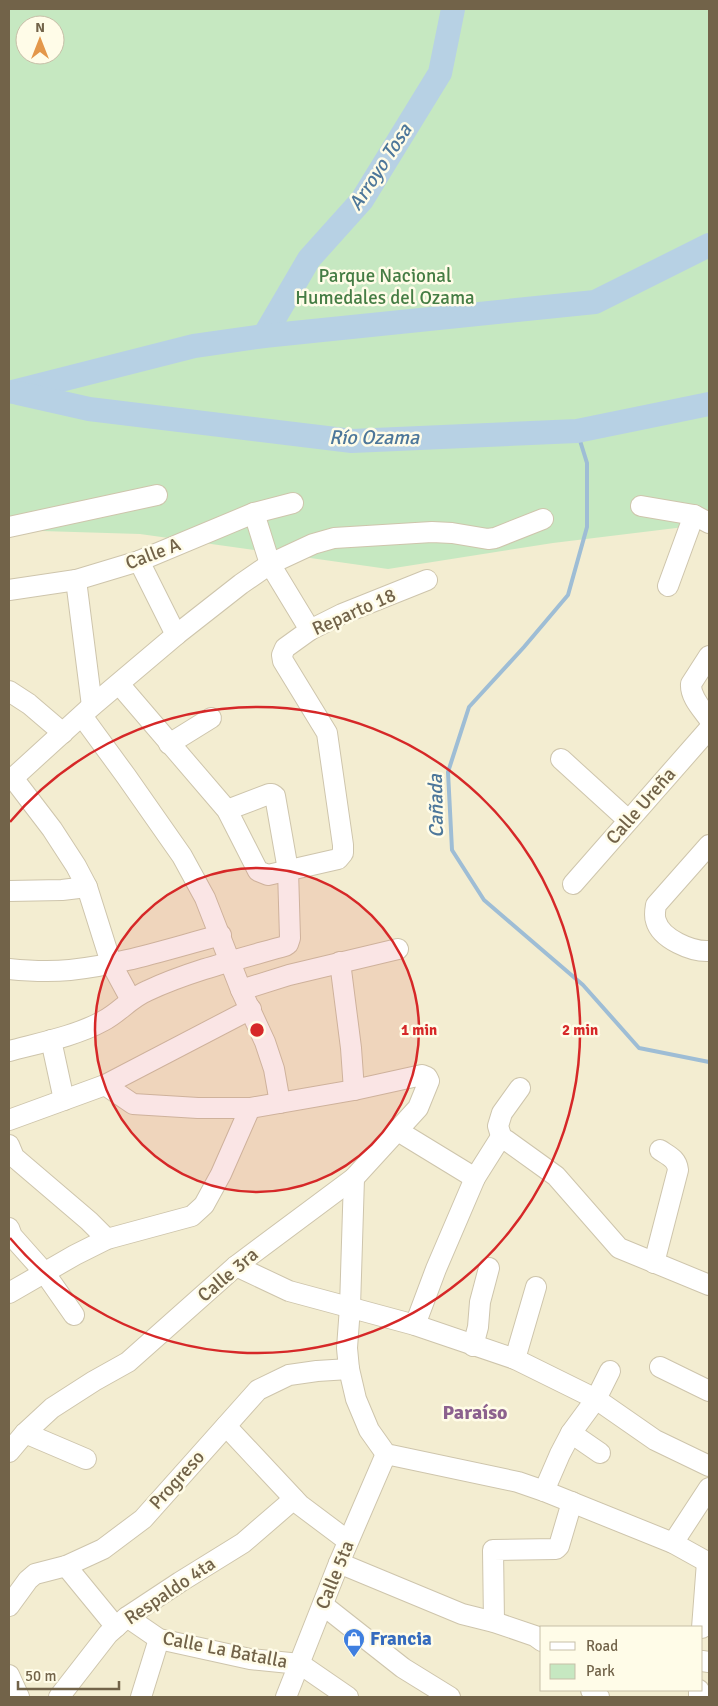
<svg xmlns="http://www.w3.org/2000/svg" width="718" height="1706" viewBox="0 0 718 1706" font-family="Signika,sans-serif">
  <rect width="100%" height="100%" fill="#fbf9e2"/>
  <!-- residential -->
  <path fill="#f3edd1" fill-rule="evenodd" d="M709,139V1697H9V312ZM542,1627H702V1690H542Z"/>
  <!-- green -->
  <path fill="#c6e8c1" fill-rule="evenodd" d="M9,9H709V524L553,543L388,569L140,534L9,530ZM25,25H55V55H25Z"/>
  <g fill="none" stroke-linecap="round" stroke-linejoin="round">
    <!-- stream -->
    <path stroke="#9ebdd5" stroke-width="4" d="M577,431L587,463V527L568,595L524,647L469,707L448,772L452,850L484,900L583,985L639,1048L709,1062"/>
    <!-- river -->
    <g stroke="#b7d1e4" stroke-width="24">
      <path d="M264,336L309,259L362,200L440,73L453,9"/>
      <path d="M13,392L194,346L264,336L595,302L709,245"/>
      <path d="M18,393L89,409L352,441L577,431L709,404"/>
    </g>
    <!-- minor casing -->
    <g stroke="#cec5ac" stroke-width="22">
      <g id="minor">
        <path d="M641,506L694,515L709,523"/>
        <path d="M254,513L270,564L310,630"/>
        <path d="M9,527L157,495"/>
        <path d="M139,561L176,635"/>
        <path d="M76,580L92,706"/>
        <path d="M668,586L694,515"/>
        <path d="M9,590L76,580L139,561L254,513L293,503"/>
        <path d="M709,656L691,684C690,697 702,709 709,719"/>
        <path d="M119,684L227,810L258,871L268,875L338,859L343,853V845L327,733L283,661L282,655L285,648L310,630L342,614L427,580"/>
        <path d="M9,691L29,704L63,733"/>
        <path d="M82,716L126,776L182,856L205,898L241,990L265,1042L274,1069L280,1103"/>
        <path d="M169,744L211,718"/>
        <path d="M561,759L628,820"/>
        <path d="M13,778L52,829L76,866L87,887L111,963L131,1000"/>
        <path d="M9,779L13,778L92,706L176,635L241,584L270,564L313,544L334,538L432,532L452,533L488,539L495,538L543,519"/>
        <path d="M709,845L656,905C655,911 654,916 656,921C661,939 692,952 709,951"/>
        <path d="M573,884L709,729"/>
        <path d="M9,891L62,890L87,887"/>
        <path d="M340,962L351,1048L354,1090"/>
        <path d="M9,969C29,971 50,972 70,970C121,965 171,948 221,935"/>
        <path d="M241,990L289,975L398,949"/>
        <path d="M51,1040L64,1100"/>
        <path d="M9,1051C39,1043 76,1036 103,1021C119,1013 130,998 147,991C190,971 239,959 285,946L288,944L290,938L288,870L275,796L272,794H269L227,810"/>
        <path d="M9,1120L105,1085L251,1009"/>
        <path d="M398,1131L475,1178"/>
        <path d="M502,1139L498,1126L502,1113L520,1088"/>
        <path d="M9,1145L14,1157L89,1221L107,1239"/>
        <path d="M354,1178L350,1307L347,1348L349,1369L356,1399L369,1430L386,1454L518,1482L544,1491L673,1543L709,1563"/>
        <path d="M9,1228L12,1236L44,1272L74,1315"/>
        <path d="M654,1263L678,1170C677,1159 669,1156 660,1150"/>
        <path d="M236,1266L289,1291L415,1325L515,1359L596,1399L655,1440L709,1466"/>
        <path d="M9,1293L75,1255L107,1239L192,1216L204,1205L221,1174L250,1108"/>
        <path d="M415,1325L436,1269L475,1178L499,1140H506L556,1176L619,1248L709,1285"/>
        <path d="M473,1346L478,1327L480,1302L489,1268"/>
        <path d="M515,1359L536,1287"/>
        <path d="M660,1367L709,1391"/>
        <path d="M226,1426L300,1505L348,1541"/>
        <path d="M25,1433L86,1459"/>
        <path d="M571,1433L600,1453"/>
        <path d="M9,1452L25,1433L52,1408L94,1381L128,1362L236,1266L354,1178L418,1108L429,1081L427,1077L422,1075L354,1090L250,1108H198L133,1104L105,1085"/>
        <path d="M544,1491L560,1454L571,1433L596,1399L610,1371"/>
        <path d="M673,1543L709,1488"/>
        <path d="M339,1563L462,1614L494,1622L535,1636L542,1641"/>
        <path d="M66,1566L116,1627"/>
        <path d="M323,1605L403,1668L450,1697"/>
        <path d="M9,1606L28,1580L35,1574L66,1566L103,1549L143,1519L258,1390L289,1375L317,1371L349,1369"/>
        <path d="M127,1617L159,1639L250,1659L300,1664L348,1697"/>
        <path d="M494,1622L493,1550L556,1549L559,1546L572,1502"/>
        <path d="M702,1628L707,1562"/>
        <path d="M702,1661L709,1662"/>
        <path d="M9,1675L19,1697"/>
        <path d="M591,1690L599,1697"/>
        <path d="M59,1697L108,1634L127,1617L180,1582L243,1543L294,1499"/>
        <path d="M141,1697L159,1639"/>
        <path d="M286,1697L339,1563L386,1454"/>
        <path d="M699,1697V1690"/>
      </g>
    </g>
    <!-- minor -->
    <use href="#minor" stroke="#fff" stroke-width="20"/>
  </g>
  <!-- distance rings -->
  <circle cx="257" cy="1030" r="162" fill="#d62828" fill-opacity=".12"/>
  <g fill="none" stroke="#d62828" stroke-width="2.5">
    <circle cx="257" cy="1030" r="162"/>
    <path d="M10 822A323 323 0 1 1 10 1238"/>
  </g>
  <!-- icons -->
  <defs>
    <g id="shop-pin" transform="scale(1.125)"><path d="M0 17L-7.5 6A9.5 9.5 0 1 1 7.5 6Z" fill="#3f7fe0" stroke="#fffce8"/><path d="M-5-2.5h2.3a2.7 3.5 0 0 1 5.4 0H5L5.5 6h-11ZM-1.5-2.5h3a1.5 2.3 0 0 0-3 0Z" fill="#fff"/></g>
  </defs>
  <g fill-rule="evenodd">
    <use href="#shop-pin" x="354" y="1639"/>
  </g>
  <g text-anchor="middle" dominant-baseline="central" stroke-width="5" stroke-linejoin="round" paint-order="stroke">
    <!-- park labels -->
    <g font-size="19" fill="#457d44" stroke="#fffce8">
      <text x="385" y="276">Parque Nacional<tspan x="385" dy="22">Humedales del Ozama</tspan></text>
    </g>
    <!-- street labels -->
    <g font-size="19" fill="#726349" stroke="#fffce8">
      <text transform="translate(153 554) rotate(-21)">Calle A</text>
      <text transform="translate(354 612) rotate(-24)">Reparto 18</text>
      <text transform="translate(641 806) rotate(-49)">Calle Ureña</text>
      <text transform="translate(228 1275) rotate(-40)">Calle 3ra</text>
      <text transform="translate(177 1480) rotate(-48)">Progreso</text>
      <text transform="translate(335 1575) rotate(-68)">Calle 5ta</text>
      <text transform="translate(170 1591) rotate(-34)">Respaldo 4ta</text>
      <text transform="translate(225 1650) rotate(11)">Calle La Batalla</text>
    </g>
    <!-- shop labels -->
    <g font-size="19" font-weight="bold" fill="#366cbe" stroke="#fffce8" text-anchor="start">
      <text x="370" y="1639">Francia</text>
    </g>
    <!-- water labels -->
    <g font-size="20" font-style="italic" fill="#4d779a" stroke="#fffce8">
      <text transform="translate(380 167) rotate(-57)">Arroyo Tosa</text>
      <text x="374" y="437">Río Ozama</text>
      <text transform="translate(436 806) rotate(-91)">Cañada</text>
    </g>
    <!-- neighbourhood labels -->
    <g font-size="20" font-weight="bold" fill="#8c618e" stroke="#fffce8">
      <text x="475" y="1412">Paraíso</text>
    </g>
  </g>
  <circle cx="257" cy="1030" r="8" fill="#d62828" stroke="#fffce8" stroke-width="2.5"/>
  <g font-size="15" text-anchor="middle" font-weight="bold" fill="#d62828" stroke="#fffce8" stroke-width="5" stroke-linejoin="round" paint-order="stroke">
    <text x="419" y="1035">1 min</text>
    <text x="580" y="1035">2 min</text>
  </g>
  <!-- border -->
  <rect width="718" height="1706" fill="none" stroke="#726349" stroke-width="20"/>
  <!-- legend -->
  <rect x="540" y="1626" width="162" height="65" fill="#fffce8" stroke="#c7bfa8"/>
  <rect x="550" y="1642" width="25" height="8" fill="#ffffff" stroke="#c7bfa8"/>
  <text x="586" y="1651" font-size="15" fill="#726349">Road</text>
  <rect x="550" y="1664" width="25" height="15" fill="#c6e8c1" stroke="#c7bfa8"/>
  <text x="586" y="1676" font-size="15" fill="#726349">Park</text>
  <!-- north arrow -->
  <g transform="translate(40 40)"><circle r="24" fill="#fffce8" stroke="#c7bfa8"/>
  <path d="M0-4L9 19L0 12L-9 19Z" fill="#e3974a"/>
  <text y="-8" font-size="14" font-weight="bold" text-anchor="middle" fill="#726349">N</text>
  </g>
  <!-- scale -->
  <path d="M18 1681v8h101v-8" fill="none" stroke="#726349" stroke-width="2.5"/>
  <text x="25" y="1681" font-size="15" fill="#726349" stroke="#fffce8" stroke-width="4" paint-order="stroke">50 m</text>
</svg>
